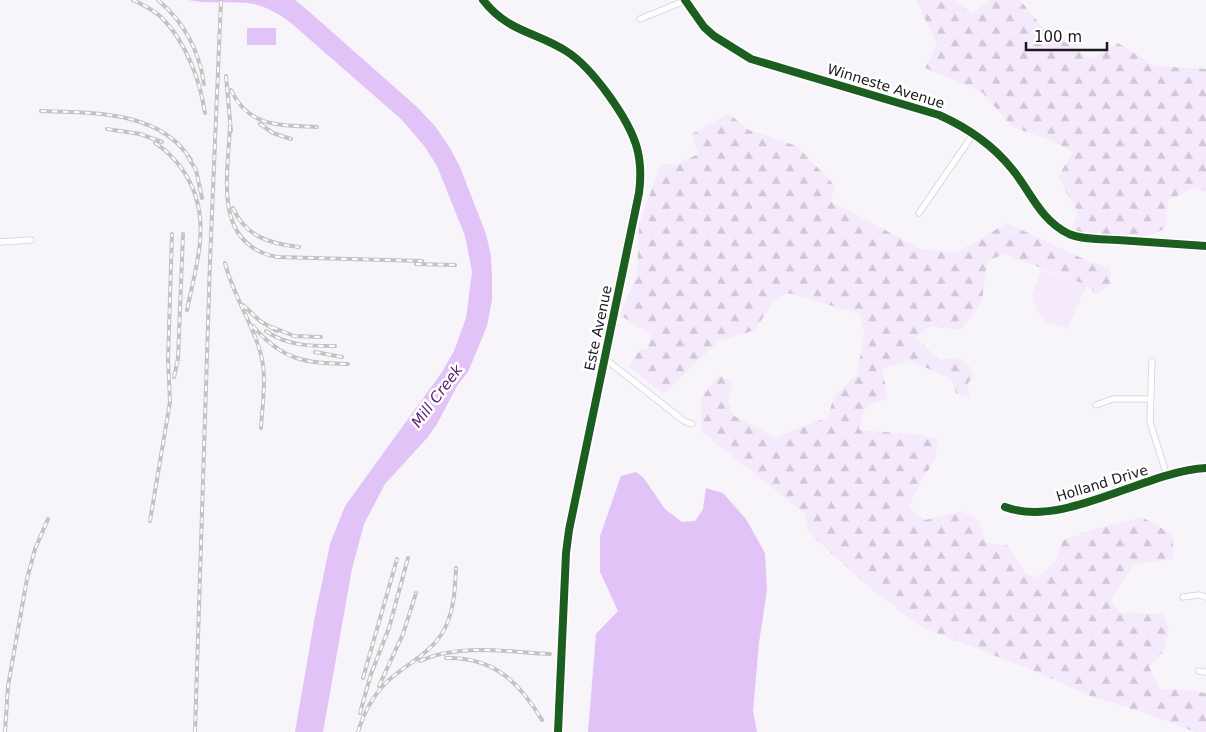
<svg xmlns="http://www.w3.org/2000/svg" width="1206" height="732" viewBox="0 0 1206 732" font-family="'DejaVu Sans',sans-serif">
  <defs>
    <pattern id="forest-firs" width="22" height="20" patternUnits="userSpaceOnUse" patternTransform="scale(1.25)"><rect width="22" height="20" fill="#f4eafb"/><path d="M5 1l3.5 6h-7zM16 11l3.5 6h-7z" fill="#d1c8d7"/></pattern>
  </defs>
  <rect width="100%" height="100%" fill="#f8f5fa"/>
  <!-- forest -->
  <g fill="url(#forest-firs)">
    <path d="M916,0H956L972,13L991,0H1020L1042,27L1091,59L1118,43L1155,66L1206,69V192L1196,187L1168,200L1166,228L1136,241L1069,234L1078,213L1058,177L1073,152L1050,140L1012,127L982,92L925,68L937,44Z"/>
    <path d="M729,114L749,130L797,146L835,186L830,201L921,249L957,252L1007,223L1088,261L1110,268V284L1097,295L1087,285L1004,254L987,261L982,301L961,330L931,326L915,337L940,360C957,357 965,356 974,374L967,385L971,398L956,393L951,379L909,360L882,369L888,398L866,406L859,430L922,435L938,439L935,460L922,479L909,507L925,520L962,511L979,521L986,543L1007,545L1025,573L1036,578L1055,562L1063,540L1098,528L1142,517L1173,535V559L1134,564L1111,599L1119,612L1163,614L1169,630L1164,650L1149,667L1160,689L1186,690L1206,693V732H1196L1142,712L1093,697L1032,670L928,630L915,623L868,586L808,532L804,513L702,432L701,398L719,375L733,382L728,401L734,416L776,437L828,417L834,396L857,375L864,333L860,314L788,293L774,300L755,330L719,341L663,394L629,367L639,351L648,348L650,334L620,315L637,275L639,225L661,163L676,165L698,154L692,134Z"/>
  </g>
  <!-- pitch -->
  <path fill="#f4eafb" d="M1042,270L1087,285L1067,329L1047,323L1036,310L1032,294Z"/>
  <!-- water -->
  <g fill="#e2c3f7">
    <path d="M188,0H295L305,8L416,106L435,126L450,148L460,167L472,198L486,234L491,256L492,275V300L487,326L468,372L457,386L437,424L428,437L385,484L364,524L352,569L323,732H295L315,616L330,544L345,506L442,372L454,351L466,318L472,272L465,236L437,166L425,147L402,120L291,23C279,14 264,5 248,3C228,1 208,4 188,0Z"/>
    <rect x="247" y="28" width="29" height="17"/>
    <path d="M636,472L643,477L665,509L682,522L695,521L703,509L706,488L723,493L746,519L765,553L767,590L759,643L753,711L757,732H588L596,634L618,611L600,572V536L621,476Z"/>
  </g>
  <g fill="none" stroke-linecap="round" stroke-linejoin="round">
    <!-- minor casing -->
    <g stroke="#d3d1d4" stroke-width="7">
      <g id="minor">
        <path d="M483,0C509,33 535,31 566,51C592,67 629,119 637,148C641,163 641,178 639,193L569,530L566,553L558,732"/>
        <path d="M685,0L704,27L714,36L751,59L939,115C968,128 992,144 1012,169C1031,192 1040,220 1069,234C1083,240 1103,239 1118,240C1147,242 1177,244 1206,246"/>
        <path d="M640,19L687,0"/>
        <path d="M919,213L974,133"/>
        <path d="M0,242L31,240"/>
        <path d="M604,358L684,421L692,424"/>
        <path d="M1152,361L1150,422L1167,476"/>
        <path d="M1096,405L1113,399H1150"/>
        <path d="M1005,507C1063,529 1145,471 1206,468"/>
        <path d="M1183,597L1199,595L1206,597"/>
        <path d="M1199,671L1206,672"/>
      </g>
    </g>
    <!-- minor -->
    <use href="#minor" stroke="#fefefe" stroke-width="5.5"/>
    <!-- rail casing -->
    <g stroke="#c3c3c4" stroke-width="4">
      <g id="rail">
        <path d="M133,0C143,5 154,10 162,18C186,42 200,80 205,113"/>
        <path d="M158,0C184,22 199,50 204,84"/>
        <path d="M226,76L231,131"/>
        <path d="M231,90C249,128 280,125 317,127"/>
        <path d="M41,111C92,113 160,110 191,160"/>
        <path d="M260,124L273,133L291,139"/>
        <path d="M230,126C228,176 212,244 277,257L422,261"/>
        <path d="M107,129L140,134L162,142"/>
        <path d="M155,143C166,150 174,158 182,169C214,215 197,260 187,310"/>
        <path d="M188,157L196,170L202,198"/>
        <path d="M233,208C245,236 270,244 299,247"/>
        <path d="M225,263C234,299 258,331 263,365C266,385 262,408 261,428"/>
        <path d="M416,264L455,265"/>
        <path d="M243,305L260,321L277,331"/>
        <path d="M253,326C283,361 305,363 348,364"/>
        <path d="M272,327L294,336L321,337"/>
        <path d="M266,331C287,346 310,346 335,346"/>
        <path d="M315,352L342,357"/>
        <path d="M174,377L178,359L183,234"/>
        <path d="M150,521L170,402L168,360L172,234"/>
        <path d="M446,658C494,657 519,682 542,720"/>
        <path d="M420,661C460,643 507,652 550,654"/>
        <path d="M363,678L397,559"/>
        <path d="M379,686L403,634L416,593"/>
        <path d="M360,713L371,674L389,628L408,558"/>
        <path d="M5,732L8,686L27,579L35,549L48,519"/>
        <path d="M195,732L210,261L221,0"/>
        <path d="M358,732C364,711 377,688 395,675C411,662 429,653 441,635C454,615 455,591 456,568"/>
      </g>
    </g>
    <!-- rail -->
    <use href="#rail" stroke="#fff" stroke-width="2" stroke-dasharray="5.5" stroke-linecap="butt"/>
    <!-- cycleway casing -->
    <g stroke="#fff" stroke-width="11">
      <g id="cycleway">
        <path d="M483,0C509,33 535,31 566,51C592,67 629,119 637,148C641,163 641,178 639,193L569,530L566,553L558,732"/>
        <path d="M685,0L704,27L714,36L751,59L939,115C968,128 992,144 1012,169C1031,192 1040,220 1069,234C1083,240 1103,239 1118,240C1147,242 1177,244 1206,246"/>
        <path d="M1005,507C1063,529 1145,471 1206,468"/>
      </g>
    </g>
    <!-- cycleway -->
    <use href="#cycleway" stroke="#1b5e20" stroke-width="8"/>
  </g>
  <g text-anchor="middle" dominant-baseline="central" stroke-width="5" stroke-linejoin="round" paint-order="stroke">
    <!-- street labels -->
    <g font-size="14" fill="#1b191c" stroke="#fff">
      <text transform="translate(886 86) rotate(17)">Winneste Avenue</text>
      <text transform="translate(598 328) rotate(-78)">Este Avenue</text>
      <text transform="translate(1102 483) rotate(-17)">Holland Drive</text>
    </g>
    <!-- water labels -->
    <g font-size="15" font-style="italic" fill="#582174" stroke="#fff">
      <text transform="translate(437 396) rotate(-53)">Mill Creek</text>
    </g>
  </g>
  <!-- scale -->
  <path d="M1026 42v8h81v-8" fill="none" stroke="#1b191c" stroke-width="2.5"/>
  <text x="1034" y="42" font-size="15" fill="#1b191c" stroke="#ffffff" stroke-width="4" paint-order="stroke">100 m</text>
</svg>
